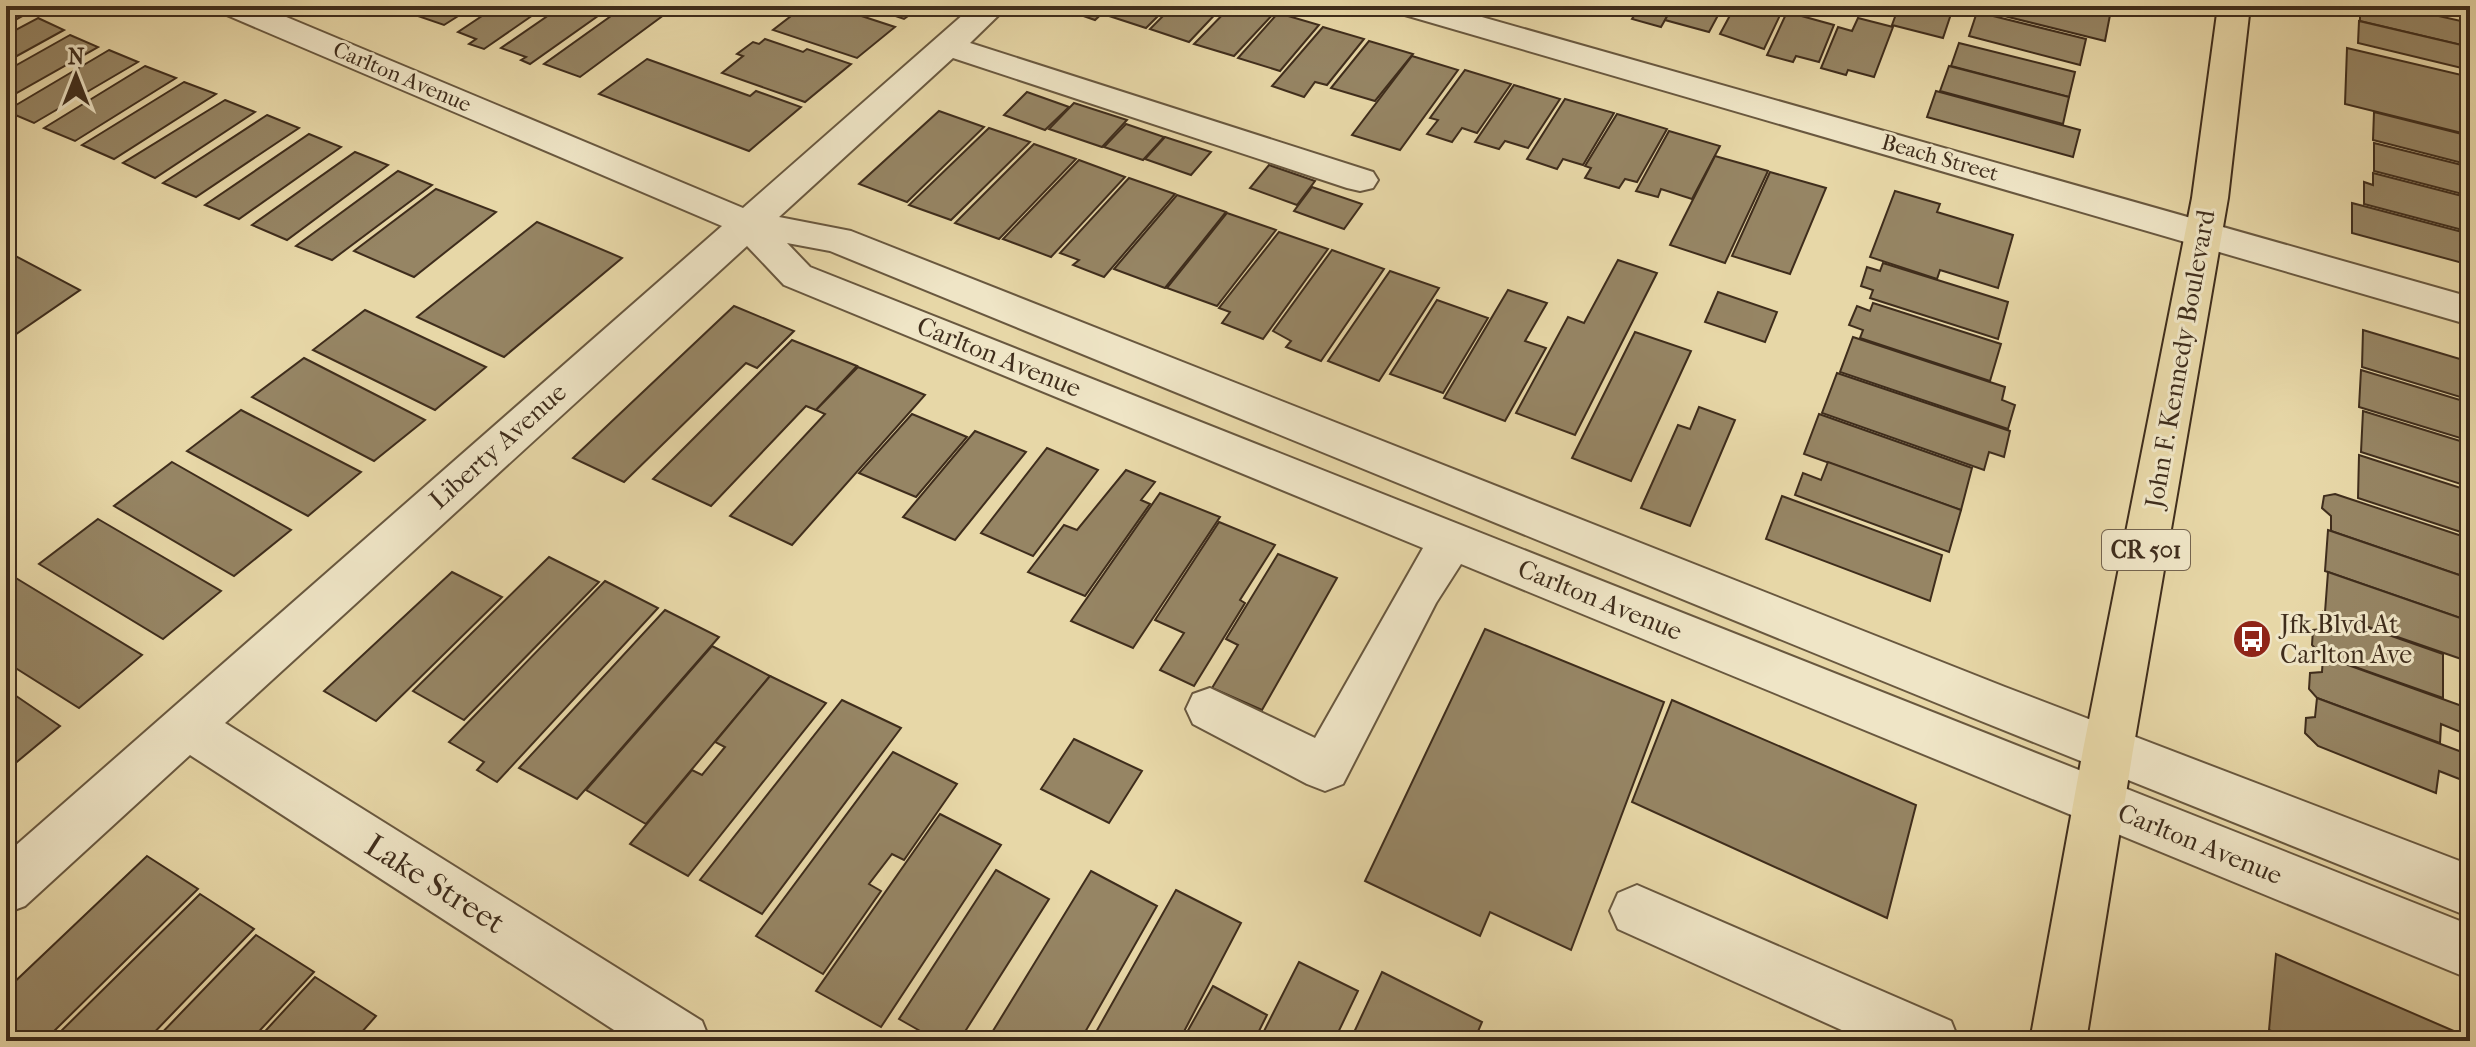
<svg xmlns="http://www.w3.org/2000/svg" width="2476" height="1047" viewBox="0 0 2476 1047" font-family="'IM FELL French Canon',serif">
  <rect width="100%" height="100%" fill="#e7d7a7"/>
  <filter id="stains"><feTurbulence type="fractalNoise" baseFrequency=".0025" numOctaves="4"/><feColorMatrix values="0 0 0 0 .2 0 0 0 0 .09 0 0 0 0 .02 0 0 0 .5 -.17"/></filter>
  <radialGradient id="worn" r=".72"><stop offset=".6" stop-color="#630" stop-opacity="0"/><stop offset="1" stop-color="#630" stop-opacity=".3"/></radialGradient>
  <!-- building -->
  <g fill="#968564" stroke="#3f2d1c" stroke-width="2">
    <path d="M6,6H28L35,9L6,25Z"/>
    <path d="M424,6H474L444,25L412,14Z"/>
    <path d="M497,6H546L484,49L469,44L476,39L458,32Z"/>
    <path d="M562,6H612L530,64L521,60L526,57L501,48Z"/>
    <path d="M625,6H676L580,77L544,64Z"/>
    <path d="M804,6H831L895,27L857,58L773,30Z"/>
    <path d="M866,6H922L904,19Z"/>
    <path d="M1055,6H1110L1095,20Z"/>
    <path d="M1115,6H1168L1146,28L1106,15Z"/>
    <path d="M1173,6H1223L1189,42L1150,29Z"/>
    <path d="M1231,6H1260L1276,11L1234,56L1194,44Z"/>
    <path d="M1620,6H1673L1661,27L1632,19L1637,11Z"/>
    <path d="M1673,6H1723L1709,32L1665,20Z"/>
    <path d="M1735,6H1763L1782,11L1764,49L1720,34Z"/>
    <path d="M1899,6H1920L1951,14L1943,38L1892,25Z"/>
    <path d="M1964,6H2097L2111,10L2105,41Z"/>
    <path d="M2360,6H2394L2470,23V47L2360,21Z"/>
    <path d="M1787,12L1834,25L1819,62L1796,56L1793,62L1767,55Z"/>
    <path d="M1977,12L2086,39L2080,65L1969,36Z"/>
    <path d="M1278,13L1319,25L1280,71L1238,58Z"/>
    <path d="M38,18L64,30L6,62V35Z"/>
    <path d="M1858,18L1893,27L1874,77L1848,70L1846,75L1821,68L1838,27L1852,31Z"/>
    <path d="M2359,21L2470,47V70L2358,43Z"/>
    <path d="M1323,27L1364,39L1327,85L1315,82L1304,97L1272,86Z"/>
    <path d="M70,35L98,47L6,99V71Z"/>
    <path d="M765,39L803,52L807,49L851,64L805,102L722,73L743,56L737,54L753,42L759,44Z"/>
    <path d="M1369,41L1413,54L1375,101L1331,88Z"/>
    <path d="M1959,43L2075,72L2069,97L1951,66Z"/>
    <path d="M2347,48L2470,77V135L2345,104Z"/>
    <path d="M109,50L138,62L34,123L6,111Z"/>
    <path d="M1412,56L1458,70L1400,150L1352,135Z"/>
    <path d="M647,59L750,96L756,91L801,107L749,151L599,94Z"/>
    <path d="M145,66L176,78L75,141L44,128Z"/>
    <path d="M1949,66L2069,97L2063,124L1940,91Z"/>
    <path d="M1465,70L1511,84L1477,133L1462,128L1452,142L1427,134L1438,120L1430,118Z"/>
    <path d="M184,82L216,94L114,159L82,145Z"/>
    <path d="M1514,85L1560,99L1528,148L1505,141L1499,149L1475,142Z"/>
    <path d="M1936,91L2080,130L2073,157L1927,117Z"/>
    <path d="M1027,92L1069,107L1045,130L1004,115Z"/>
    <path d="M1565,99L1614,113L1583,165L1563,159L1557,169L1527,159Z"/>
    <path d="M225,100L255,112L155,178L123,163Z"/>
    <path d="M1074,103L1127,120L1102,147L1049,129Z"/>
    <path d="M939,111L984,127L907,202L859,184Z"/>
    <path d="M2374,112L2470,136V165L2373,140Z"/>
    <path d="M1617,114L1667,129L1637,182L1625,179L1619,188L1585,178L1591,168L1585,166Z"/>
    <path d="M267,115L299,128L196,197L163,183Z"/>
    <path d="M1126,124L1164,137L1143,160L1104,147Z"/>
    <path d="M989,128L1030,142L951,220L909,205Z"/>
    <path d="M1669,131L1720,146L1692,199L1661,189L1658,197L1636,191Z"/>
    <path d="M309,134L341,147L239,219L205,205Z"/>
    <path d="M1165,137L1211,152L1191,175L1145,159Z"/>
    <path d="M2374,143L2470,167V196L2374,171Z"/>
    <path d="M1034,144L1076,159L999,239L955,223Z"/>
    <path d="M355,152L388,165L287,240L252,225Z"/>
    <path d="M1715,156L1768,171L1725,263L1670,245Z"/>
    <path d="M1079,160L1125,177L1051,257L1003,239Z"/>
    <path d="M1269,165L1315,181L1297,205L1250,188Z"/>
    <path d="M398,171L432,185L332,260L296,246Z"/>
    <path d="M1770,172L1826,188L1790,274L1732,256Z"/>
    <path d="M2373,173L2470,198V232L2364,204V182L2373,185Z"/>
    <path d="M1129,178L1175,194L1104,277L1073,265L1079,260L1060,253Z"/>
    <path d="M1312,187L1362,204L1344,229L1294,211Z"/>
    <path d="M436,189L496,212L414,277L354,251Z"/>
    <path d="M1895,191L1940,204L1937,212L2013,235L1998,288L1940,270L1937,279L1870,257Z"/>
    <path d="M1177,195L1226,212L1165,288L1114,269Z"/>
    <path d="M2352,203L2470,234V265L2352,233Z"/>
    <path d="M1227,213L1276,230L1217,306L1167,288Z"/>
    <path d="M537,222L622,258L504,357L417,317Z"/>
    <path d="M1279,232L1328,249L1263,339L1222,323L1230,312L1219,308Z"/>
    <path d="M1332,250L1384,269L1321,361L1286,347L1291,341L1273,331Z"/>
    <path d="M6,251L80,290L6,341Z"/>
    <path d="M1618,260L1657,273L1575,435L1516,413L1568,317L1584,323Z"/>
    <path d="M1883,263L2008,302L1998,339L1870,298L1873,290L1861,286L1867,267L1880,271Z"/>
    <path d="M1390,271L1439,288L1379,381L1328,361Z"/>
    <path d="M1508,290L1547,303L1525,341L1546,348L1505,421L1444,398Z"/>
    <path d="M1718,292L1777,312L1765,342L1705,322Z"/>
    <path d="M1437,300L1488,318L1443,393L1390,374Z"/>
    <path d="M1873,303L2001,344L1990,381L1860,338L1863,330L1849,325L1857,306L1870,311Z"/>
    <path d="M734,306L794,331L757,368L746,363L624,482L573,458Z"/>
    <path d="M365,310L486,367L435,410L313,350Z"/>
    <path d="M2363,330L2470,362V400L2362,367Z"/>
    <path d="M1635,332L1691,351L1631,481L1572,458Z"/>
    <path d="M1853,337L2005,387L2002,400L2015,405L2008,429L1840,372Z"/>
    <path d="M792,340L857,366L816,410L806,406L711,506L653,479Z"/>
    <path d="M304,358L425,420L374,461L252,397Z"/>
    <path d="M858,367L925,395L792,545L730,516L825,414L816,410Z"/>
    <path d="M2361,370L2470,403V441L2359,407Z"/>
    <path d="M1837,373L2010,431L2004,457L1989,452L1984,470L1822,413Z"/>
    <path d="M1699,407L1735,420L1690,526L1641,508L1678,425L1690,429Z"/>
    <path d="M241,410L361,472L308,516L187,451Z"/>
    <path d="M2363,411L2470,444V487L2361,452Z"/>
    <path d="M912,414L967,437L916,497L859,473Z"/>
    <path d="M1819,414L1972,468L1961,510L1804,454Z"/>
    <path d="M975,431L1026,452L955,540L903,517Z"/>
    <path d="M1047,448L1098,470L1033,556L981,533Z"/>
    <path d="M2359,455L2470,491V535L2358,498Z"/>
    <path d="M172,462L291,530L234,576L114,506Z"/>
    <path d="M1828,462L1961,510L1949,552L1795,495L1803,473L1821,480Z"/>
    <path d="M1126,470L1155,482L1141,500L1150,504L1085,596L1028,572L1064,525L1077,530Z"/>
    <path d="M1160,493L1220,517L1133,648L1071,621Z"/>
    <path d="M2335,494L2468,538V578L2331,531V516L2322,508L2324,496Z"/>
    <path d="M1782,496L1942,555L1930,601L1766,539Z"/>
    <path d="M98,519L221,591L163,639L39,564Z"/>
    <path d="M1219,522L1275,545L1240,600L1245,603L1194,686L1160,670L1184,633L1155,620Z"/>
    <path d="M2328,530L2468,578L2469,621L2325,571Z"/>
    <path d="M1278,554L1337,578L1262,710L1212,688L1238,645L1226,639Z"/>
    <path d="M549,557L599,582L464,720L413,691Z"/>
    <path d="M6,572L142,655L79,708L6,662Z"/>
    <path d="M452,572L502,597L376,721L324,691Z"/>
    <path d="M2328,572L2469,621L2470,662L2325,612Z"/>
    <path d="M605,581L658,608L497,782L477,770L484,762L449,742Z"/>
    <path d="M665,610L719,637L577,799L519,768Z"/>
    <path d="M2323,612L2443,654V698L2321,655L2312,645L2313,630L2322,629Z"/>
    <path d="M1485,629L1664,702L1571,950L1490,912L1480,936L1365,881Z"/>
    <path d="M712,646L770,676L646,824L586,790Z"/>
    <path d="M2323,656L2462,706L2463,733L2441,724L2440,743L2317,698L2309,689L2310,673L2322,672Z"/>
    <path d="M770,676L826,703L688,876L630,844L692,770L702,775L725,747L715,742Z"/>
    <path d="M6,689L60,726L6,771Z"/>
    <path d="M2317,698L2462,752V780L2439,771L2436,793L2318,746L2305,733L2306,718L2315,717Z"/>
    <path d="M842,700L901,728L762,914L700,880Z"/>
    <path d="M1672,700L1916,805L1887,918L1632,802Z"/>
    <path d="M1074,739L1142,771L1109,823L1041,789Z"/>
    <path d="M893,752L957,784L904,860L892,854L869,884L881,891L823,974L756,936Z"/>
    <path d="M940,814L1001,845L881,1027L816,991Z"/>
    <path d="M147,856L198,889L44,1041H6V990Z"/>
    <path d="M996,870L1049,899L959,1041H938L899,1019Z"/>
    <path d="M1091,871L1157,906L1080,1041L988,1039Z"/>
    <path d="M1176,890L1241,923L1179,1041H1091Z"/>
    <path d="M200,894L254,929L146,1041H51Z"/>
    <path d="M256,935L314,972L250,1041H154Z"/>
    <path d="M2276,954L2470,1038V1041H2294L2269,1030Z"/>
    <path d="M1299,962L1358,991L1334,1041H1259Z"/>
    <path d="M1382,972L1482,1022L1474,1041H1350Z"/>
    <path d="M315,977L376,1016L354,1041H256Z"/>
    <path d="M1213,986L1267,1015L1254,1041H1182Z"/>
  </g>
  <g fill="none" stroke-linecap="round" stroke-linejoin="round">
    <!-- minor casing -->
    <g stroke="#69583f" stroke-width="4">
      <g id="minor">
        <path d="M217,6H260L743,208L973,6H1008L970,43L1373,172L1378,180L1373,188L1360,191L1347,188L953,58L779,217L851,231L2005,687L2470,865V917L1971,717L830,251L787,243L810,267L2470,925V979L1461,564L1436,603L1343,784L1325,791L1307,784L1193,724L1186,709L1193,694L1210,688L1315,738L1423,548L784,285L747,246L225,723L702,1021L710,1041H631L190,755L25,906L6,913V854L722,226L222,13Z"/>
        <path d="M1393,6H1443L2470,297V325L1398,13Z"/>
        <path d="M1637,885L1951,1021L1959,1041H1866L1618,929L1610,911L1618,893Z"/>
      </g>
    </g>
    <!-- major casing -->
    <g stroke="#3f2d1c" stroke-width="4">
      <path id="major" d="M2218,6H2250L2228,198L2133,750L2086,1041H2030L2083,750L2192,198Z"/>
    </g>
    <!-- minor -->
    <use href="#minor" fill="#efe5c6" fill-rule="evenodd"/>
    <!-- major -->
    <use href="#major" fill="#e7d7a7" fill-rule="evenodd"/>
  </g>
  <!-- icons -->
  <defs>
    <g id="bus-disc" transform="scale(2)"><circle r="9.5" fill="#8f2418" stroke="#efe5c6"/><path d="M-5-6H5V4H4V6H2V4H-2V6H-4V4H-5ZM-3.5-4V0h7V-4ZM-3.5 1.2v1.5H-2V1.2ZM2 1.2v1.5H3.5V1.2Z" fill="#fff"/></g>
  </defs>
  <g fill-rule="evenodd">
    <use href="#bus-disc" x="2252" y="639"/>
  </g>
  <g text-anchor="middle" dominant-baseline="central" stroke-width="6" stroke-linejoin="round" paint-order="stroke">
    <!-- far-street labels -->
    <g font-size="22" fill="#3f2d1c" stroke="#efe5c6">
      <text transform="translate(402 77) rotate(23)">Carlton Avenue</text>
      <text transform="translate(1940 158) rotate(16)">Beach Street</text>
    </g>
    <!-- shield labels -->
    <rect fill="#efe5c6" stroke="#74644f" stroke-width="2" x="2102" y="530" width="88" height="40" rx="6"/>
    <g font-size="24" font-weight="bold" fill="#3f2d1c">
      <text x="2146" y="550">CR 501</text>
    </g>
    <!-- street labels -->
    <g font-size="26" fill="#3f2d1c" stroke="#efe5c6">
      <text transform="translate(999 357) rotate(22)">Carlton Avenue</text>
      <text transform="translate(2180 359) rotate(-80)">John F. Kennedy Boulevard</text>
      <text transform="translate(498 446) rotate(-42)">Liberty Avenue</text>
      <text transform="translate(1600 600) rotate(22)">Carlton Avenue</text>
      <text transform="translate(2200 844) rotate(22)">Carlton Avenue</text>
    </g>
    <!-- poi labels -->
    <g font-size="26" fill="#3f2d1c" stroke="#efe5c6" text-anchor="start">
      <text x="2280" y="624">Jfk Blvd At<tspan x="2280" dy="30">Carlton Ave</tspan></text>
    </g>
    <!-- near-street labels -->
    <g font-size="32" fill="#3f2d1c" stroke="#efe5c6">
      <text transform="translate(435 884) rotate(32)">Lake Street</text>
    </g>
  </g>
  <!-- margin -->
  <rect width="2476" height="1047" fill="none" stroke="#e7d7a7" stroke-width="32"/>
  <rect x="8" y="8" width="2460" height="1031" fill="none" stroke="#3f2d1c" stroke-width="4"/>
  <rect x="16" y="16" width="2444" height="1015" fill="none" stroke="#3f2d1c" stroke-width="2"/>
  <!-- north arrow -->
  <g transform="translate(76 76)" stroke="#efe5c6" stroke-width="6" paint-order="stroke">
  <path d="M0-6L14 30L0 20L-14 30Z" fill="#3f2d1c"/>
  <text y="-12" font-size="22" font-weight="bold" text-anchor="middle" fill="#3f2d1c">N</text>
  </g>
  <rect width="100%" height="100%" filter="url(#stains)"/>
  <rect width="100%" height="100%" fill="url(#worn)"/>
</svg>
